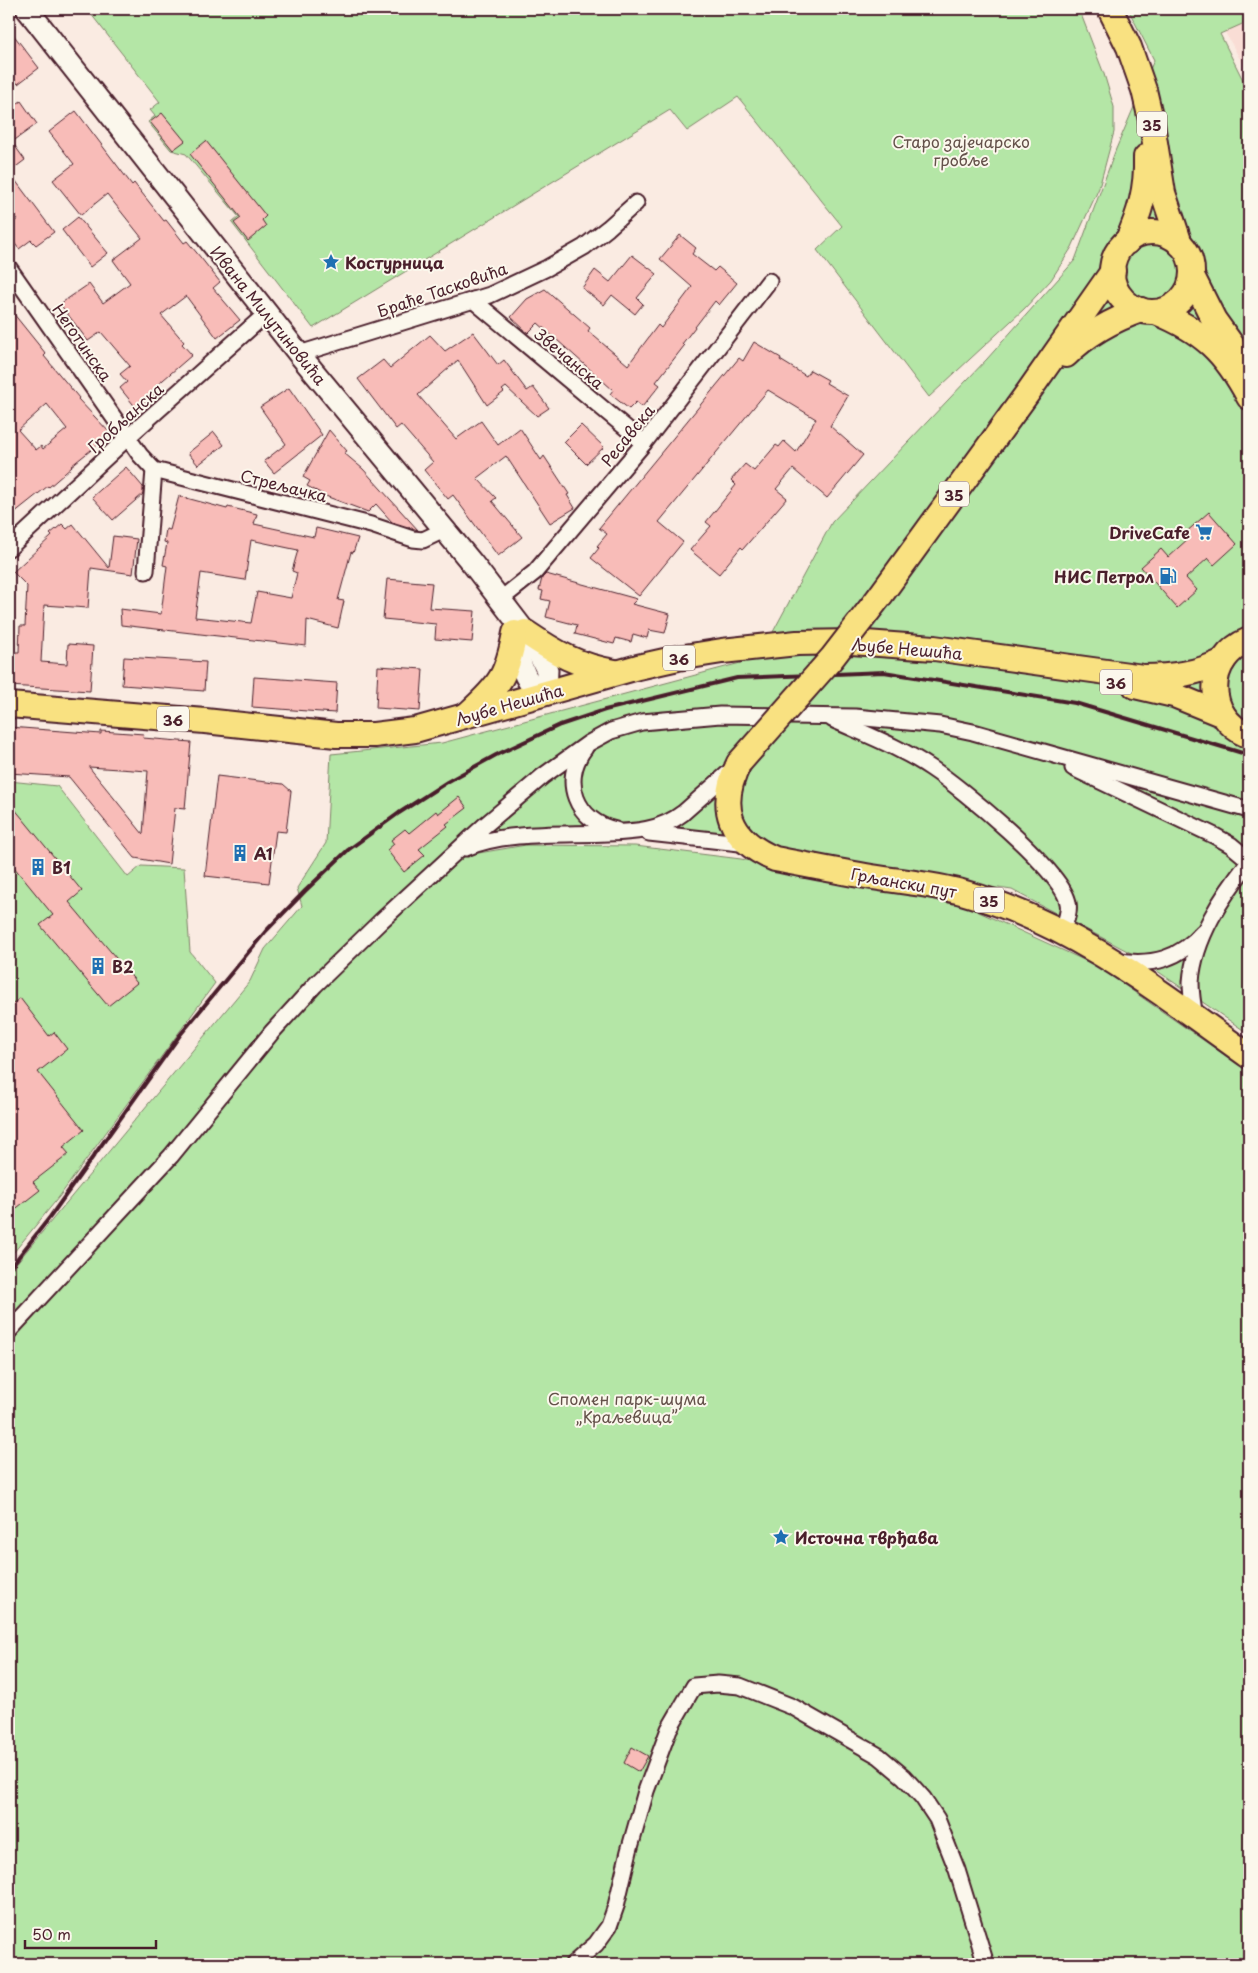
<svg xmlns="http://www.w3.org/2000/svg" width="1258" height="1973" viewBox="0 0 1258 1973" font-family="'Playpen Sans',sans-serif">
  <rect width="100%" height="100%" fill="#faebe2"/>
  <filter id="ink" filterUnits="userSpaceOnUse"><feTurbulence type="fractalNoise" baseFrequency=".02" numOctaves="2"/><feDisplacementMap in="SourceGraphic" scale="10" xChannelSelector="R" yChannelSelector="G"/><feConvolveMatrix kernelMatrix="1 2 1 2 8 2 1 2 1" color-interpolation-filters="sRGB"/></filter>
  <g filter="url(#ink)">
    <!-- built -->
    <path fill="#f9ddd5" d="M1212,9H1249V75Z"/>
    <!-- green -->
    <g fill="#b4e6a6" stroke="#7f8268">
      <path d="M87,9H1079L1104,74L1114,107V132L1099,188L1072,247L1051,280L1024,309L929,397L817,250L842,226L738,97L687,131L670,110L313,328L232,223L239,217L186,154L171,150L148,122L155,116L150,110L160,102Z"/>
      <path d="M1128,9H1249V21L1220,34L1243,80L1249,100V1034L1131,953L1012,890L573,826L467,855L526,845L635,846L741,859L968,907L1097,966L1249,1072V1964H9V1272L250,981L265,949L302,906L297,888L326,843L331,754L442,743L759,658L832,522L987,359L1075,260L1116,149L1154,60Z"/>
      <path d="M9,781L57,786L128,877L141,866L184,868L190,952L215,983L59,1197L9,1258Z"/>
    </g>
    <!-- building -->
    <g fill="#f8bcb8" stroke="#4a1f2b" fill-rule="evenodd">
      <path d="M9,29L39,68L18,84L9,73Z"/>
      <path d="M21,101L37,124L12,142L25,160L9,172V109Z"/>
      <path d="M76,111L132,185L134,183L164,221L166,220L184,243L187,241L201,258L220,282L213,288L240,320L217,338L186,296L161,315L184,342L182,344L192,355L156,386L160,390L137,409L120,388L127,382L120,374L130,366L101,332L88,341L60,304L89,284L103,303L130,283L113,260L142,238L107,194L81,215L53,180L74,164L49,132Z"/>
      <path d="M162,113L185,141L173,150L150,122Z"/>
      <path d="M206,141L266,216L262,220L266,226L248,241L234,223L241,218L190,154Z"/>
      <path d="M9,172L54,232L36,245L31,240L19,249L9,236V225L18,219L9,209Z"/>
      <path d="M78,217L108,253L90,267L62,230Z"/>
      <path d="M680,235L696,248L692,254L714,271L718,267L737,283L719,305L715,301L682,344L684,346L656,382L660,385L642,407L636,402L629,409L610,394L613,390L538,323L528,333L511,317L527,299L545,289L590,328L588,331L628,365L658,325L661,328L692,287L660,259Z"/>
      <path d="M632,255L657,274L637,298L643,304L635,314L612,295L604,305L582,288L595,270L610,282Z"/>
      <path d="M9,308L46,354L44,356L79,398L78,399L111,434L71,466L72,467L49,487L48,486L9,517ZM47,404L67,429L43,449L41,446L36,450L18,430Z"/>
      <path d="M473,332L498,365L504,360L527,391L533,387L549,408L537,416L506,387L502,390L504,392L487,405L458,360L418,395L456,439L481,421L498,445L520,428L541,460L544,456L569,494L567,495L575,508L550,523L506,456L477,478L496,498L492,501L522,537L498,556L453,495L448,499L424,470L433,462L401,425L396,429L358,379L383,360L390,368L430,335L445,351Z"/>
      <path d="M754,342L781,358L780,360L806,376L810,370L828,380L826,383L848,396L830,426L863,455L827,498L793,469L776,489L787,498L743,549L741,547L719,574L690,550L711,526L706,522L736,485L731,480L745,464L754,471L776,445L779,447L784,441L796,452L816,419L768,390L659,522L683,542L639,596L591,558L599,548L597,546L607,534L599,528L739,358L743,361Z"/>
      <path d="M289,388L322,435L274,473L264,461L286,444L260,407Z"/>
      <path d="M581,425L604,447L586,464L564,442Z"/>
      <path d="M329,430L347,451L344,453L363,469L418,530L392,522L376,504L368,512L328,497L307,486L310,481L303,477Z"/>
      <path d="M214,432L224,445L198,465L188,453Z"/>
      <path d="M126,467L143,487V494L113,520L92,497Z"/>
      <path d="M179,496L227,509L228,507L257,514L254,524L314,537L316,528L358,538L353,553L351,552L338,600L344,601L338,628L307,620L306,646L121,625L120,609L161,614L167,566L163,565L167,543L164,542L166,529L170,530ZM251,540L298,550L292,571L297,573L291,598L257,592L251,623L195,617L201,573L245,580Z"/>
      <path d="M1209,512L1237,544L1214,565L1208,558L1186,578L1197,590L1177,608L1141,567L1161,549L1168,557L1189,538L1185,533Z"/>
      <path d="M62,524L67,529L73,524L109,568L113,536L137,539L133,574L91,568L88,608L44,605L41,662L67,664L68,644L93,646L90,691L9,686V652H19L20,626H25L27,586L13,572L52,536L50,534Z"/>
      <path d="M546,574L637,599L632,604L670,614L665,633L649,630L647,638L633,634L631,642L616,638L614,644L575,634L577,625L546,617L550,601L541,599L543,591L539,590L542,578Z"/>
      <path d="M387,579L432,583L429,608L475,611L472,642L435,639L436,624L383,619Z"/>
      <path d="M124,657L206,662L204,691L122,685Z"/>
      <path d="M378,666L423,669L420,711L376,708Z"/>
      <path d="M254,677L337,683L335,713L252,707Z"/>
      <path d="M9,727L101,734V731L144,734L143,738L191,742L185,809L175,808L169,864L135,858L69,777L9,773ZM89,767L148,771L143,834Z"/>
      <path d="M217,776L283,784L291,791L286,832L276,831L269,883L205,876Z"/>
      <path d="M459,797L467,808L446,824L448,826L419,849L425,855L404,872L387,850L394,844L391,840L405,829L409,833L436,811L438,814Z"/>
      <path d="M9,802L82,891L69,902L137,983L108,1006L40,925L53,915L9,861Z"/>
      <path d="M20,998L49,1036L54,1032L67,1049L38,1072L84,1130L63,1147L69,1154L33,1182L40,1190L9,1214V1007Z"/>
      <path d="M632,1747L648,1756L639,1772L624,1763Z"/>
    </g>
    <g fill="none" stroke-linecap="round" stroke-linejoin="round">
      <!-- street casing -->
      <g stroke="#4a1f2b" stroke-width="19">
        <g id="street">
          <path d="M9,268L140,455L154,470L371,525L413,539L423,540L444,530"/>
          <path d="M473,300L644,443"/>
          <path d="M299,354L490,295L547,268L584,247L608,228L636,203"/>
          <path d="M9,548L128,437L267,313"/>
          <path d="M146,571L154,470"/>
          <path d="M500,600L535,572L644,443L769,281"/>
          <path d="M832,719C865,734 900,747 931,768C960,787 1063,871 1068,903C1070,912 1065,923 1062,932"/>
          <path d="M585,748C560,780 576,822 616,830"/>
          <path d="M1073,768L1215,836L1231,845L1249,860"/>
          <path d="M649,833L749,844"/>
          <path d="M466,848C504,831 564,835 607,833C635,832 660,831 683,813L734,768"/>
          <path d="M1119,961C1153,966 1179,959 1203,932"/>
          <path d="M1195,1017C1193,1006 1191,994 1191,982C1194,938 1223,895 1249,862"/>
          <path d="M9,1331L171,1156L272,1032L315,985L381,921L484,826L543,776L589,743L611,731L642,722L720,715L855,717L940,725L973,732L1249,810"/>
          <path d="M573,1964L596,1944L609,1926L616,1906L629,1851L646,1791L669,1729L694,1686L718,1684L740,1686L793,1707L879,1756L904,1777L923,1798L937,1819L957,1870L986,1964"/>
        </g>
      </g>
      <!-- secondary casing -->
      <g stroke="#4a1f2b" stroke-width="25">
        <g id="secondary">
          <path d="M27,9L299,354L472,563L525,632L534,645L547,670L546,693"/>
          <path d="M515,634C518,657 522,679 540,695"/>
        </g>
      </g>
      <!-- primary casing -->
      <g stroke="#4a1f2b" stroke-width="28">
        <g id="primary">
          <path d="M1110,9L1129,47L1144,90L1152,124L1163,193L1180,244"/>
          <circle cx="1152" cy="272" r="40"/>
          <path d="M1127,242C1140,213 1147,189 1146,157"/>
          <path d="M1192,276L1214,320L1239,355"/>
          <path d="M1156,312C1203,331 1225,352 1249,397"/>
          <path d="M1066,355C1088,333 1112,320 1141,310"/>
          <path d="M880,596L1029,391L1113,271"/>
          <path d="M525,632C556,653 578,666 615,672"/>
          <path d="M1249,640C1204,658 1204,717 1249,736"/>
          <path d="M1135,686L1174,695L1223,715"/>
          <path d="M9,705L205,721L336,735H374L415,730L638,667L678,658L722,651L797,643L852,642L934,648L1143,677C1171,677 1197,674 1223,661"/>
          <path d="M469,713C501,684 507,675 515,633"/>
          <path d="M739,763C717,807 729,840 775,859C807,865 839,872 872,877C903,882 934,884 965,893C1072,923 1160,992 1249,1056"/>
        </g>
      </g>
      <!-- street -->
      <use href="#street" stroke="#fbf7ec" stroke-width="15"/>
      <!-- secondary -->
      <use href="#secondary" stroke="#fbf7ec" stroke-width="21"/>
      <!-- primary -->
      <use href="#primary" stroke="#f9e181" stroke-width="24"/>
      <!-- rail -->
      <path stroke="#4a1f2b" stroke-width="4" d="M9,1269L50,1217L180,1035L266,931L305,891L348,850L399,813L447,782L496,755L560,725L605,710L737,678L884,672L1075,703L1249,755"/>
      <!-- primary-bridge casing -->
      <g stroke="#4a1f2b" stroke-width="28" stroke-linecap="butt">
        <path id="primary-bridge" d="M739,763L832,658L880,596"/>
      </g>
      <!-- primary-bridge -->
      <use href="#primary-bridge" stroke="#f9e181" stroke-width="24"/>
    </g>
  </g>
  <!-- icons -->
  <defs>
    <g id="sight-bare" transform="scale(1.35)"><path d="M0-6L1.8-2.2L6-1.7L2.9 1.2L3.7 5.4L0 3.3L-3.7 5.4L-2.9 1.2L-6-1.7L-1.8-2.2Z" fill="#1f6fb2" stroke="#fbf7ec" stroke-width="2.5" paint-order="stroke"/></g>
    <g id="supermarket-bare" transform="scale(1.35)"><path d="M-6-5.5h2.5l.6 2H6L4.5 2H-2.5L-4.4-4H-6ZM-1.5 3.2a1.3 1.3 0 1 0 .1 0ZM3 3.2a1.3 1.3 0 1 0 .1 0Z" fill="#1f6fb2" stroke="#fbf7ec" stroke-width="2.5" paint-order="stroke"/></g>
    <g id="fuel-bare" transform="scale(1.35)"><path d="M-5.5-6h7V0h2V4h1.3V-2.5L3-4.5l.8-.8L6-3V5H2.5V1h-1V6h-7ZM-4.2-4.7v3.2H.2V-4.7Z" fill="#1f6fb2" stroke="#fbf7ec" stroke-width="2.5" paint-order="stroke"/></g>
    <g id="building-bare" transform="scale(1.35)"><path d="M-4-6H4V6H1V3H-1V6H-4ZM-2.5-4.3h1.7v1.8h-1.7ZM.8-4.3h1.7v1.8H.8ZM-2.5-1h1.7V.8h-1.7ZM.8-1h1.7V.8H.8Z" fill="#1f6fb2" stroke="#fbf7ec" stroke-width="2.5" paint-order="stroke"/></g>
  </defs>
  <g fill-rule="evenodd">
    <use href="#sight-bare" x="331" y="262"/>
    <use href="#supermarket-bare" x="1204" y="532"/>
    <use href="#fuel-bare" x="1168" y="576"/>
    <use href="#building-bare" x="240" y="853"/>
    <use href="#building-bare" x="38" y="867"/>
    <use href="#building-bare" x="98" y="966"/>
    <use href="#sight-bare" x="781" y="1537"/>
  </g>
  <g text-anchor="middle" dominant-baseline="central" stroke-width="4" stroke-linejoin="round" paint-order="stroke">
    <!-- shield labels -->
    <g fill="#fbf7ec" stroke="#7f6065" stroke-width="1">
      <rect x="1137" y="111.5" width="30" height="25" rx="4"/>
      <rect x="939" y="481.5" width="30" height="25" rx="4"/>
      <rect x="663" y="645.5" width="32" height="25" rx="4"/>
      <rect x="1100" y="669.5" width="32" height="25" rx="4"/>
      <rect x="157" y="706.5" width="32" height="25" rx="4"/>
      <rect x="974" y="887.5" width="30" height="25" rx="4"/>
    </g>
    <g font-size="15" font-weight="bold" fill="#4a1f2b">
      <text x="1152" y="124">35</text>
      <text x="954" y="494">35</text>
      <text x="679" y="658">36</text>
      <text x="1116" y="682">36</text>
      <text x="173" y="719">36</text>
      <text x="989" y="900">35</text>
    </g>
    <!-- park labels -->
    <g font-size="16" fill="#64514a" stroke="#fbf7ec">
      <text x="961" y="141">Старо зајечарско<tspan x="961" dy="18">гробље</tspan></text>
      <text x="627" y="1398">Спомен парк-шума<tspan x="627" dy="18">„Краљевица”</tspan></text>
    </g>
    <!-- poi labels -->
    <g font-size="16" font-weight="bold" fill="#4a1f2b" stroke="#fbf7ec" text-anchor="start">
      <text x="345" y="262">Костурница</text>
      <text x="1190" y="532" text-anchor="end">DriveCafe</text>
      <text x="1154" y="576" text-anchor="end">НИС Петрол</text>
      <text x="254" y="853">A1</text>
      <text x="52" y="867">B1</text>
      <text x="112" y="966">B2</text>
      <text x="795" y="1537">Источна тврђава</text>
    </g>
    <!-- street labels -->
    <g font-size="16" fill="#4a1f2b" stroke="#fbf7ec">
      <text transform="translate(442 289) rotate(-19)">Браће Тасковића</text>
      <text transform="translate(269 315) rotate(51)">Ивана Милутиновића</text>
      <text transform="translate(83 342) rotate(55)">Неготинска</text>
      <text transform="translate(570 358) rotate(40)">Звечанска</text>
      <text transform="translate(125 417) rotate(-42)">Гробљанска</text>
      <text transform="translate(627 435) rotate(-51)">Ресавска</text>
      <text transform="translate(284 485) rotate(14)">Стрељачка</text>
      <text transform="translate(907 648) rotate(5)">Љубе Нешића</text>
      <text transform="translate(509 704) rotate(-16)">Љубе Нешића</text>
      <text transform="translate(904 882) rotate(10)">Грљански пут</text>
    </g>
  </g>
  <!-- margin -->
  <rect width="1258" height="1973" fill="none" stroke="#fbf7ec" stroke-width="30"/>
  <rect x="15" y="15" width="1228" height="1943" fill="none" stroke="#4a1f2b" stroke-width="2" filter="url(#ink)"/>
  <!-- scale -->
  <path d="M25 1940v8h131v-8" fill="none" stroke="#4a1f2b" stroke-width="2.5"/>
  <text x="32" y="1940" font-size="15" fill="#4a1f2b" stroke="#fbf7ec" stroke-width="4" paint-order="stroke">50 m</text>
</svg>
